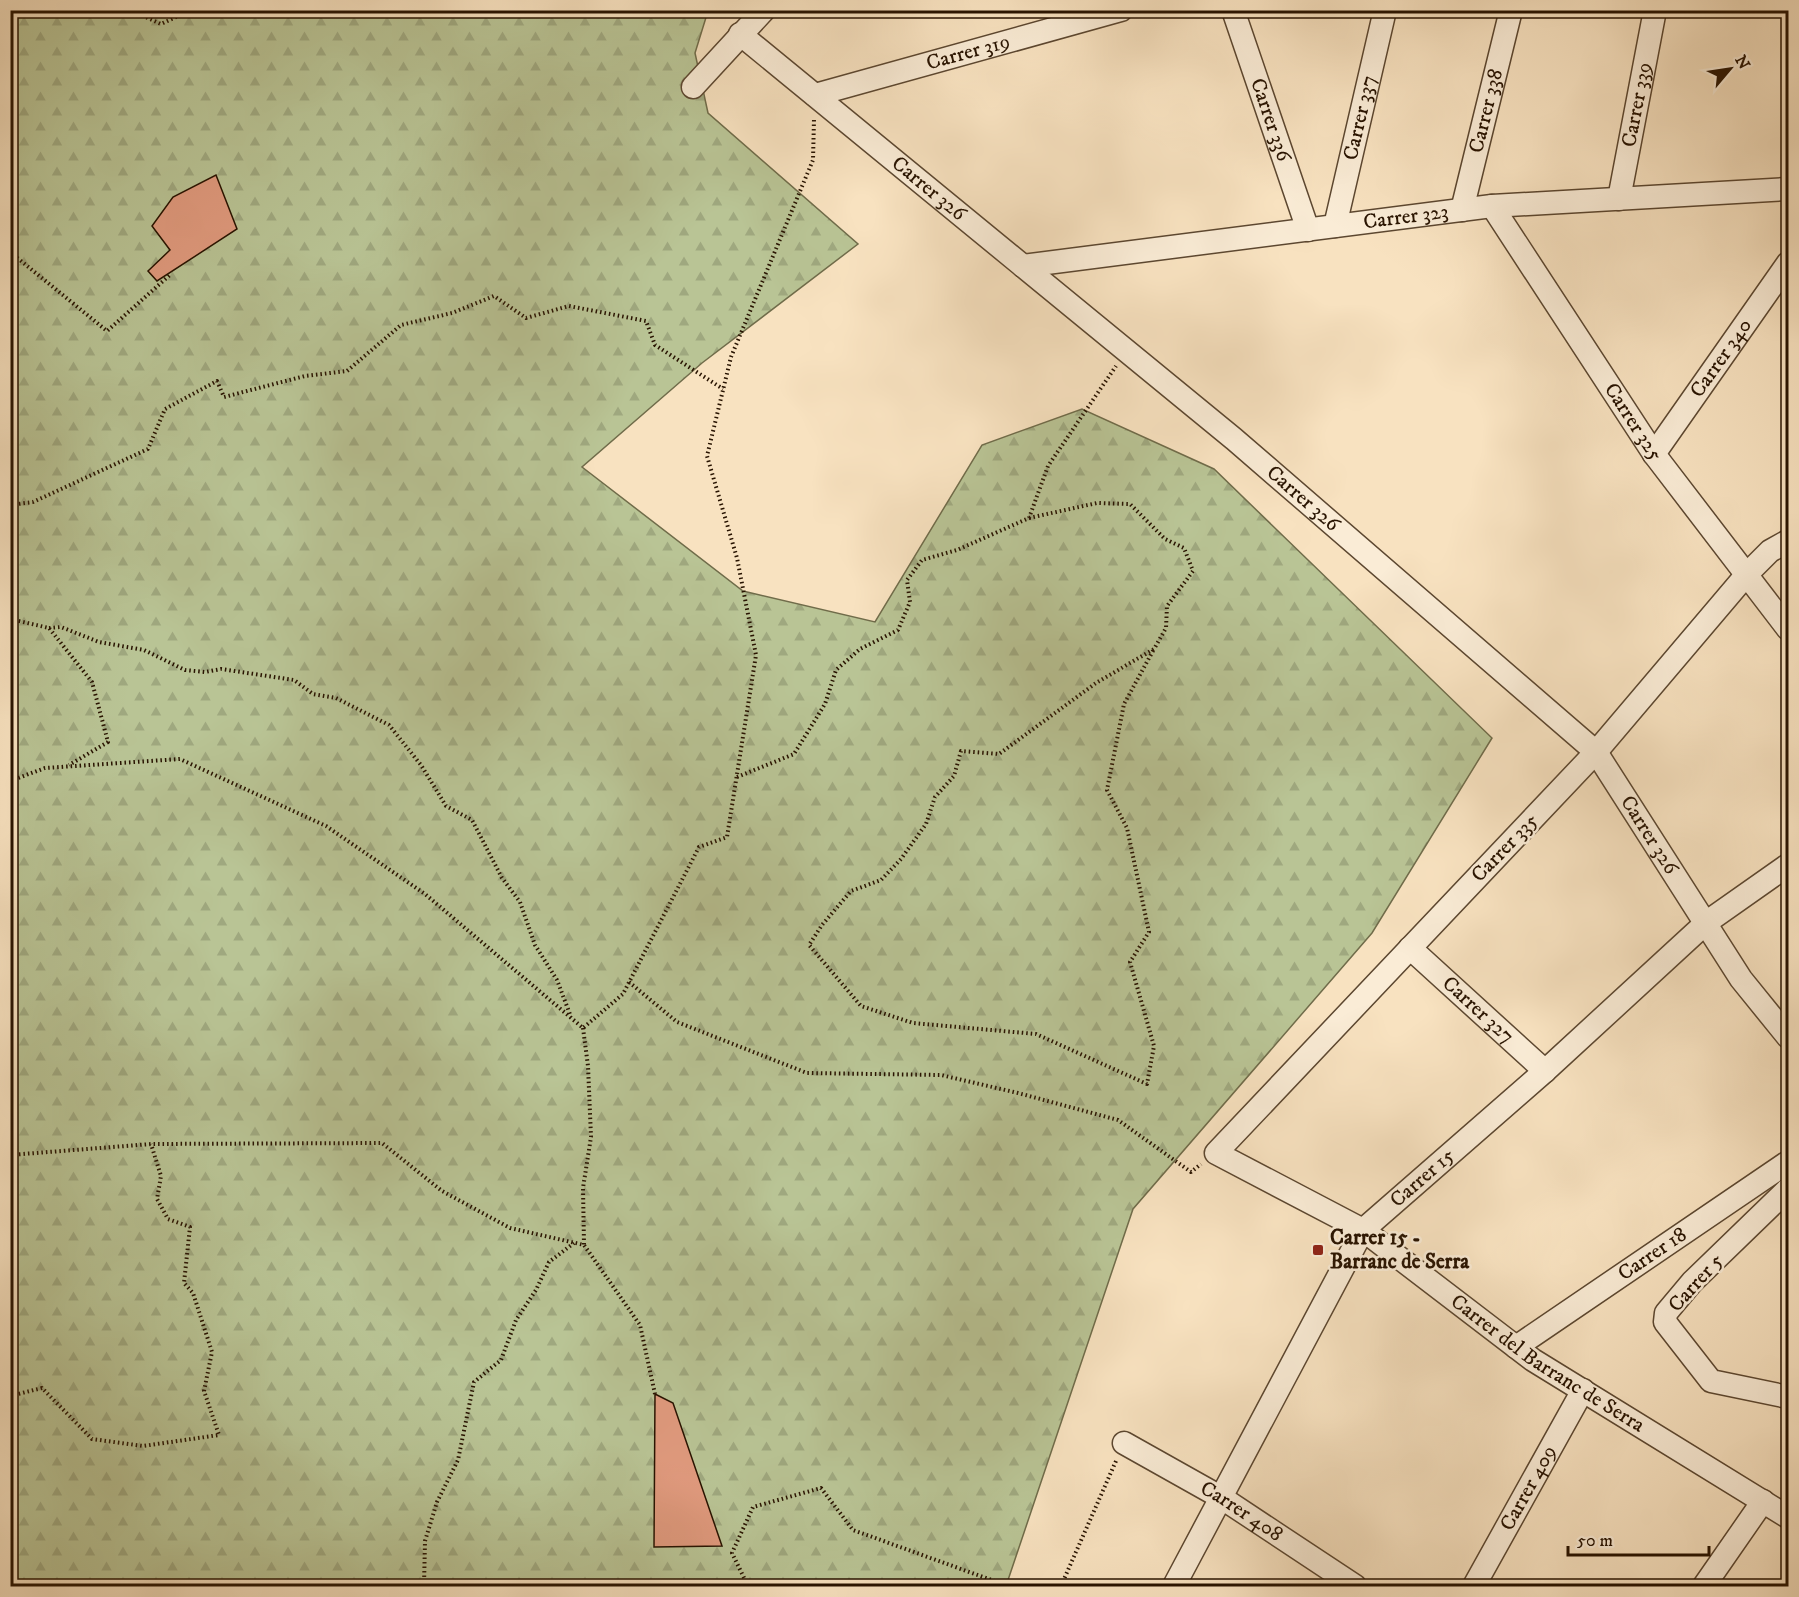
<svg xmlns="http://www.w3.org/2000/svg" width="1799" height="1597" viewBox="0 0 1799 1597" font-family="'IM FELL DW Pica',serif">
  <defs>
    <pattern id="forest-firs" width="22" height="20" patternUnits="userSpaceOnUse" patternTransform="scale(1.5)"><rect width="22" height="20" fill="#b9c495"/><path d="M5 1l3.5 6h-7zM16 11l3.5 6h-7z" fill="#9fa87f"/></pattern>
  </defs>
  <rect width="100%" height="100%" fill="#f8e2c0"/>
  <filter id="stains"><feTurbulence type="fractalNoise" baseFrequency=".00333" numOctaves="4"/><feColorMatrix values="0 0 0 0 .2 0 0 0 0 .09 0 0 0 0 .02 0 0 0 .5 -.17"/></filter>
  <radialGradient id="worn" r=".72"><stop offset=".6" stop-color="#630" stop-opacity="0"/><stop offset="1" stop-color="#630" stop-opacity=".3"/></radialGradient>
  <!-- forest -->
  <path fill="url(#forest-firs)" stroke="#706c4a" stroke-width="1.5" d="M11,11H708L695,53L708,113L858,244L702,363L582,467L743,591L875,622L982,445L1082,409L1214,469L1492,738L1372,933L1133,1209L1006,1586H11Z"/>
  <!-- building -->
  <g fill="#e09a7e" stroke="#281300" stroke-width="1.5">
    <path d="M216,175L237,229L157,281L148,271L170,250L152,226L173,197Z"/>
    <path d="M655,1394L673,1403L722,1546L654,1547Z"/>
  </g>
  <g fill="none" stroke-linecap="round" stroke-linejoin="round">
    <!-- minor casing -->
    <g stroke="#5c4730" stroke-width="25">
      <g id="minor">
        <path id="s1" d="M1233,10L1308,230"/>
        <path id="s2" d="M740,34L1234,439L1596,752L1741,979L1788,1037"/>
        <path d="M693,87L764,10"/>
        <path id="s3" d="M815,95L1121,10"/>
        <path id="s4" d="M1619,199L1655,10"/>
        <path id="s5" d="M1492,206L1654,454L1788,629"/>
        <path id="s6" d="M1462,210L1511,10"/>
        <path id="s7" d="M1335,226L1385,10"/>
        <path id="s8" d="M1023,266L1492,206L1788,189"/>
        <path id="s9" d="M1654,454L1788,263"/>
        <path id="s10" d="M1788,541L1770,551L1747,574L1596,752L1216,1153L1363,1230L1533,1360L1788,1517"/>
        <path id="s11" d="M1410,948L1545,1071"/>
        <path d="M1788,1189L1692,1282L1666,1313L1665,1322L1711,1381L1788,1397"/>
        <path id="s12" d="M1516,1347L1788,1162"/>
        <path id="s13" d="M1124,1443L1222,1498L1355,1586"/>
        <path id="s14" d="M1174,1586L1363,1230L1545,1071L1707,922L1788,865"/>
        <path id="s15" d="M1474,1586L1583,1390"/>
        <path d="M1704,1586L1763,1501"/>
      </g>
    </g>
    <!-- path -->
    <g stroke="#281300" stroke-width="4" stroke-dasharray="1.5 3" stroke-linecap="butt">
      <path d="M130,10L161,24L191,10"/>
      <path d="M10,252L107,331L171,274"/>
      <path d="M10,505L33,502L148,449L165,409L217,381L224,397L305,376L347,371L401,325L452,313L494,296L526,318L569,306L646,321L655,345L723,389"/>
      <path d="M1029,518L1097,503L1130,504L1165,539L1184,548L1193,571L1167,606L1166,628L1154,649L1096,683L999,754L961,751L954,776L935,797L926,824L901,859L881,880L851,891L822,925L809,945L861,1006L913,1023L1036,1034L1147,1084L1154,1046L1130,962L1149,932L1127,828L1107,790L1124,704L1154,649"/>
      <path d="M10,619L49,628L92,682L108,742L69,765"/>
      <path d="M49,628L61,627L99,642L144,650L185,670L205,672L221,669L294,680L313,694L336,698L389,725L421,765L446,806L472,820L502,878L520,902L535,945L557,980L571,1017"/>
      <path d="M737,777L794,754L825,704L836,670L860,649L898,630L910,602L907,580L922,560L957,550L1029,518L1048,466L1116,366"/>
      <path d="M10,781L45,768L180,759L326,826L425,894L583,1028L623,994L699,847L727,837L756,655L737,558L707,456L731,357L813,160L814,119"/>
      <path d="M629,982L677,1022L807,1073L941,1075L1018,1093L1118,1120L1191,1172L1201,1164"/>
      <path d="M583,1028L588,1066L591,1137L583,1188L584,1245"/>
      <path d="M10,1155L151,1144L382,1143L442,1191L510,1228L584,1245L640,1325L655,1394"/>
      <path d="M10,1396L42,1388L92,1439L143,1446L219,1435L204,1391L212,1352L193,1293L184,1283L190,1227L168,1219L157,1199L161,1176L151,1144"/>
      <path d="M424,1586L425,1541L437,1502L458,1460L474,1382L501,1360L516,1320L536,1290L549,1262L574,1243"/>
      <path d="M748,1586L732,1553L753,1507L821,1488L853,1530L1008,1586"/>
      <path d="M1061,1586L1116,1461"/>
    </g>
    <!-- minor -->
    <use href="#minor" stroke="#faecd6" stroke-width="22"/>
  </g>
  <!-- markers -->
  <rect fill="#8f2418" stroke="#faecd6" stroke-width="2" x="1312" y="1244" width="12" height="12" rx="3"/>
  <g text-anchor="middle" dominant-baseline="central" stroke-width="5" stroke-linejoin="round" paint-order="stroke">
    <!-- street labels -->
    <g font-size="21" fill="#281300" stroke="#faecd6">
      <text stroke="none"><textPath href="#s3" startOffset="159">Carrer 319</textPath></text>
      <text stroke="none"><textPath href="#s4" startOffset="96">Carrer 339</textPath></text>
      <text stroke="none"><textPath href="#s6" startOffset="102">Carrer 338</textPath></text>
      <text stroke="none"><textPath href="#s7" startOffset="111">Carrer 337</textPath></text>
      <text stroke="none"><textPath href="#s1" startOffset="116">Carrer 336</textPath></text>
      <text stroke="none"><textPath href="#s2" startOffset="244">Carrer 326</textPath></text>
      <text stroke="none"><textPath href="#s8" startOffset="386">Carrer 323</textPath></text>
      <text stroke="none"><textPath href="#s9" startOffset="117">Carrer 340</textPath></text>
      <text stroke="none"><textPath href="#s5" startOffset="258">Carrer 325</textPath></text>
      <text stroke="none"><textPath href="#s2" startOffset="730">Carrer 326</textPath></text>
      <text stroke="none"><textPath href="#s2" startOffset="1216">Carrer 326</textPath></text>
      <text transform="translate(1505 848) rotate(-46)">Carrer 335</text>
      <text stroke="none"><textPath href="#s11" startOffset="92">Carrer 327</textPath></text>
      <text stroke="none"><textPath href="#s14" startOffset="482">Carrer 15</textPath></text>
      <text stroke="none"><textPath href="#s12" startOffset="165">Carrer 18</textPath></text>
      <text transform="translate(1696 1283) rotate(-48)">Carrer 5</text>
      <text stroke="none"><textPath href="#s10" startOffset="1233">Carrer del Barranc de Serra</textPath></text>
      <text stroke="none"><textPath href="#s15" startOffset="112">Carrer 409</textPath></text>
      <text stroke="none"><textPath href="#s13" startOffset="136">Carrer 408</textPath></text>
    </g>
    <!-- poi labels -->
    <g font-size="21" font-weight="bold" fill="#281300" stroke="#faecd6" text-anchor="start">
      <text x="1330" y="1238">Carrer 15 -<tspan x="1330" dy="24">Barranc de Serra</tspan></text>
    </g>
  </g>
  <!-- margin -->
  <rect width="1799" height="1597" fill="none" stroke="#f8e2c0" stroke-width="36"/>
  <rect x="12" y="12" width="1775" height="1573" fill="none" stroke="#281300" stroke-width="3"/>
  <rect x="18" y="18" width="1763" height="1561" fill="none" stroke="#281300" stroke-width="1.5"/>
  <!-- north arrow -->
  <g transform="translate(1730 69) rotate(61)" stroke="#faecd6" stroke-width="4.5" paint-order="stroke">
  <path d="M0-4.5L10 22L0 15L-10 22Z" fill="#281300"/>
  <text y="-9" font-size="16" font-weight="bold" text-anchor="middle" fill="#281300">N</text>
  </g>
  <!-- scale -->
  <path d="M1568 1546v9h141v-9" fill="none" stroke="#281300" stroke-width="3"/>
  <text x="1577" y="1546" font-size="18" fill="#281300" stroke="#faecd6" stroke-width="4.5" paint-order="stroke">50 m</text>
  <rect width="100%" height="100%" filter="url(#stains)"/>
  <rect width="100%" height="100%" fill="url(#worn)"/>
</svg>
